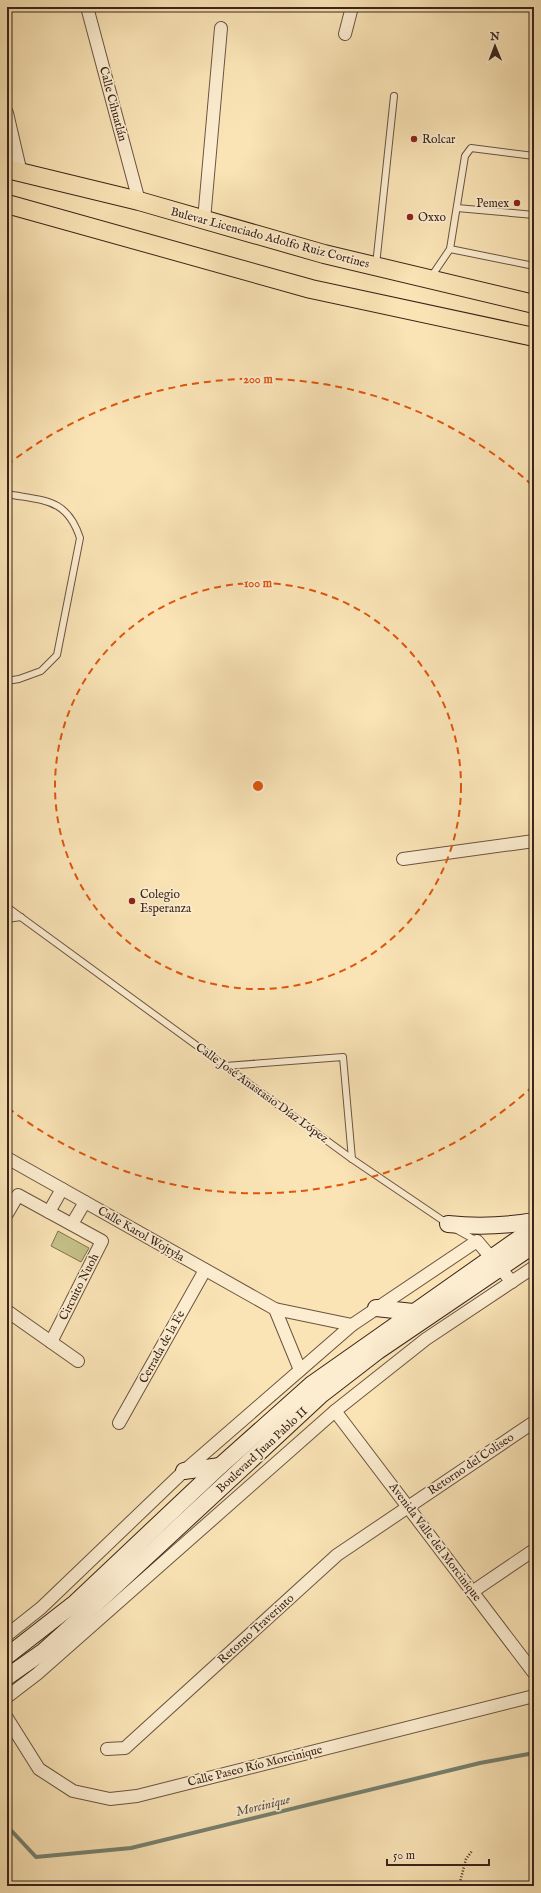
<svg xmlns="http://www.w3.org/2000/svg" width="541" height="1893" viewBox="0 0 541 1893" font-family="'IM FELL English',serif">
  <rect width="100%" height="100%" fill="#fae4b6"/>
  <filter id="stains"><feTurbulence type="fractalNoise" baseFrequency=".005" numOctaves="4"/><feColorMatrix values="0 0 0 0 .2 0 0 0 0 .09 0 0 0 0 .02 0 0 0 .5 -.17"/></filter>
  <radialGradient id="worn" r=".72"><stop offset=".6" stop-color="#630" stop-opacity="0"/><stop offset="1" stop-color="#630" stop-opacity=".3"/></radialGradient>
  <!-- green -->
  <path fill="#c5c289" stroke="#807352" d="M58,1231L89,1248L81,1262L51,1246Z"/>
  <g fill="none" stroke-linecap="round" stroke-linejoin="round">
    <!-- stream -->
    <path stroke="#778170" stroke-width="4" d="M7,1826L36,1857L131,1848L480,1763L534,1753"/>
    <!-- service casing -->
    <g stroke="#6b5441" stroke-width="8">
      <g id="service">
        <path d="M457,208L534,215"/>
        <path d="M450,249L534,266"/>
        <path d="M376,265L394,96"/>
        <path d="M431,277L450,249L465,156L471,148L534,156"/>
        <path d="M7,494C44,501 67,498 80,538L57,655L41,671L19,679L7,681"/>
        <path d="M7,907L352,1159L448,1224"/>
        <path d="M7,919L21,917"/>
        <path d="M225,1066L343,1057L352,1159"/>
        <path d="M457,1230L477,1241"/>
      </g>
    </g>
    <!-- minor casing -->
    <g stroke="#6b5441" stroke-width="14">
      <g id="minor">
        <path d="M87,7L139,201"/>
        <path d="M345,34L352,7"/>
        <path d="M7,113L21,173"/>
        <path d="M204,220L221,28"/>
        <path d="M403,859L534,841"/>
        <path d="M7,1158L275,1309L352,1325"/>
        <path d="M49,1212L62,1189"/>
        <path d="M7,1214L18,1195L102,1241L51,1342"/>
        <path d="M72,1224L85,1202"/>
        <path d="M275,1309L300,1370"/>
        <path d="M7,1311L78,1361"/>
        <path d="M335,1411L534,1673"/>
        <path d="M119,1423L205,1270"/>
        <path d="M472,1592L534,1550"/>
        <path d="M7,1635L41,1608L184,1471L352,1325L477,1241L512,1282"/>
        <path d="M7,1697L37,1674L335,1411L426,1339L534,1267"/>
        <path d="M7,1718L39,1769L73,1791L110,1799L137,1796L534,1696"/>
        <path d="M107,1749L125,1748L337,1555L534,1422"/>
      </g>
    </g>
    <!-- secondary casing -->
    <g stroke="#3b241a" stroke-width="18">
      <g id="secondary">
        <path d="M448,1224C477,1227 505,1226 534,1221"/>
        <path d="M376,1308L413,1312"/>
        <path d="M184,1471L220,1466"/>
        <path d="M7,1656L75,1603L220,1466L312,1384L534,1228"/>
        <path d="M7,1677L44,1651L74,1624L321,1395L378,1351L534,1245"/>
      </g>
    </g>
    <!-- primary casing -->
    <g stroke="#3b241a" stroke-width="20">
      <g id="primary">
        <path d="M7,169L139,201L324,254L534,304"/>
        <path d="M7,204L311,289L534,337"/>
      </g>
    </g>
    <!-- path -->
    <path stroke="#3b241a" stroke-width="2.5" stroke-dasharray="1 2" stroke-linecap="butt" d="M459,1886L466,1859L472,1851"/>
    <!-- service -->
    <use href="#service" stroke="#fcedd0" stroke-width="6"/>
    <!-- minor -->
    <use href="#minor" stroke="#fcedd0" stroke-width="12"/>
    <!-- secondary -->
    <use href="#secondary" stroke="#fcedd0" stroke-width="16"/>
    <!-- primary -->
    <use href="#primary" stroke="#fae4b6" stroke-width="18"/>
  </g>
  <!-- distance rings -->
  <g fill="none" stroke="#df560d" stroke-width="2" stroke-dasharray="7 5">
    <circle cx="258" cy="786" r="203"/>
    <path d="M533 1086A407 407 0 0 1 7 1107M7 465A407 407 0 0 1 533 486"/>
  </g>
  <!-- markers -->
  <g fill="#8f2418" stroke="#fcedd0" stroke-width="1.5">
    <circle cx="414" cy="139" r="4"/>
    <circle cx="517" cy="203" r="4"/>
    <circle cx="410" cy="217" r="4"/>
    <circle cx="132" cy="901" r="4"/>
  </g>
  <g text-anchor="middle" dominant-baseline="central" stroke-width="3.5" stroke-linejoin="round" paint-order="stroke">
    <!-- street labels -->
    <g font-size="12" fill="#3b241a" stroke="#fcedd0">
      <text transform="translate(113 104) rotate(75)">Calle Cihuatlán</text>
      <text transform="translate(270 238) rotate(15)">Bulevar Licenciado Adolfo Ruiz Cortines</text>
      <text transform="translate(262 1093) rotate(36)">Calle José Anastasio Díaz López</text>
      <text transform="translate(141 1234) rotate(30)">Calle Karol Wojtyła</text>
      <text transform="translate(79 1287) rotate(-63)">Circuito Nuoh</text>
      <text transform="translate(162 1347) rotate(-61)">Cerrada de la Fe</text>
      <text transform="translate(262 1450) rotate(-43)">Boulevard Juan Pablo II</text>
      <text transform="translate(471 1464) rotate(-34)">Retorno del Coliseo</text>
      <text transform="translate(435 1542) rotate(53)">Avenida Valle del Morcinique</text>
      <text transform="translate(256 1629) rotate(-42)">Retorno Traverinto</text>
      <text transform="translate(255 1766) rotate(-14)">Calle Paseo Río Morcinique</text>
    </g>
    <!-- poi labels -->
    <g font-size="12" fill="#3b241a" stroke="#fcedd0" text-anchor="start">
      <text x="422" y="139">Rolcar</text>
      <text x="509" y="203" text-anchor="end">Pemex</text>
      <text x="418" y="217">Oxxo</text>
      <text x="140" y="894">Colegio<tspan x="140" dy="14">Esperanza</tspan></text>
    </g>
    <!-- water labels -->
    <g font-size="13" font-style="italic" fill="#595245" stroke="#fcedd0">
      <text transform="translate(263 1806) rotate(-14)">Morcinique</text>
    </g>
  </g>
  <circle cx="258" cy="786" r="6" fill="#df560d" stroke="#fcedd0" stroke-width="2"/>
  <g font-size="12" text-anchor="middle" font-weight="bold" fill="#df560d" stroke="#fcedd0" stroke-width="3.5" stroke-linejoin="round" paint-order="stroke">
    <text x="258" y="383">200 m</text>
    <text x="258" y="587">100 m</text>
  </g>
  <!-- margin -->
  <rect width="541" height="1893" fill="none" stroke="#fae4b6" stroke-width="24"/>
  <rect x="8" y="8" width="525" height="1877" fill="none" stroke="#3b241a" stroke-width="2"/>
  <rect x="12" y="12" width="517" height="1869" fill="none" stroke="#3b241a"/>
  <!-- north arrow -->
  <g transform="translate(495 46) rotate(359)" stroke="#fcedd0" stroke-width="3" paint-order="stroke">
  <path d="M0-3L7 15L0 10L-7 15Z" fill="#3b241a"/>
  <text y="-6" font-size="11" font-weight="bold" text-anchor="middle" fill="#3b241a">N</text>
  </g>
  <!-- scale -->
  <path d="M387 1859v6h102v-6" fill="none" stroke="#3b241a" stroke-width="2"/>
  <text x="393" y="1859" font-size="12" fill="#3b241a" stroke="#fcedd0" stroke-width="3" paint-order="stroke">50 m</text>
  <rect width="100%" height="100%" filter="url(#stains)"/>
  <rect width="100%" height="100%" fill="url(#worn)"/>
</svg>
